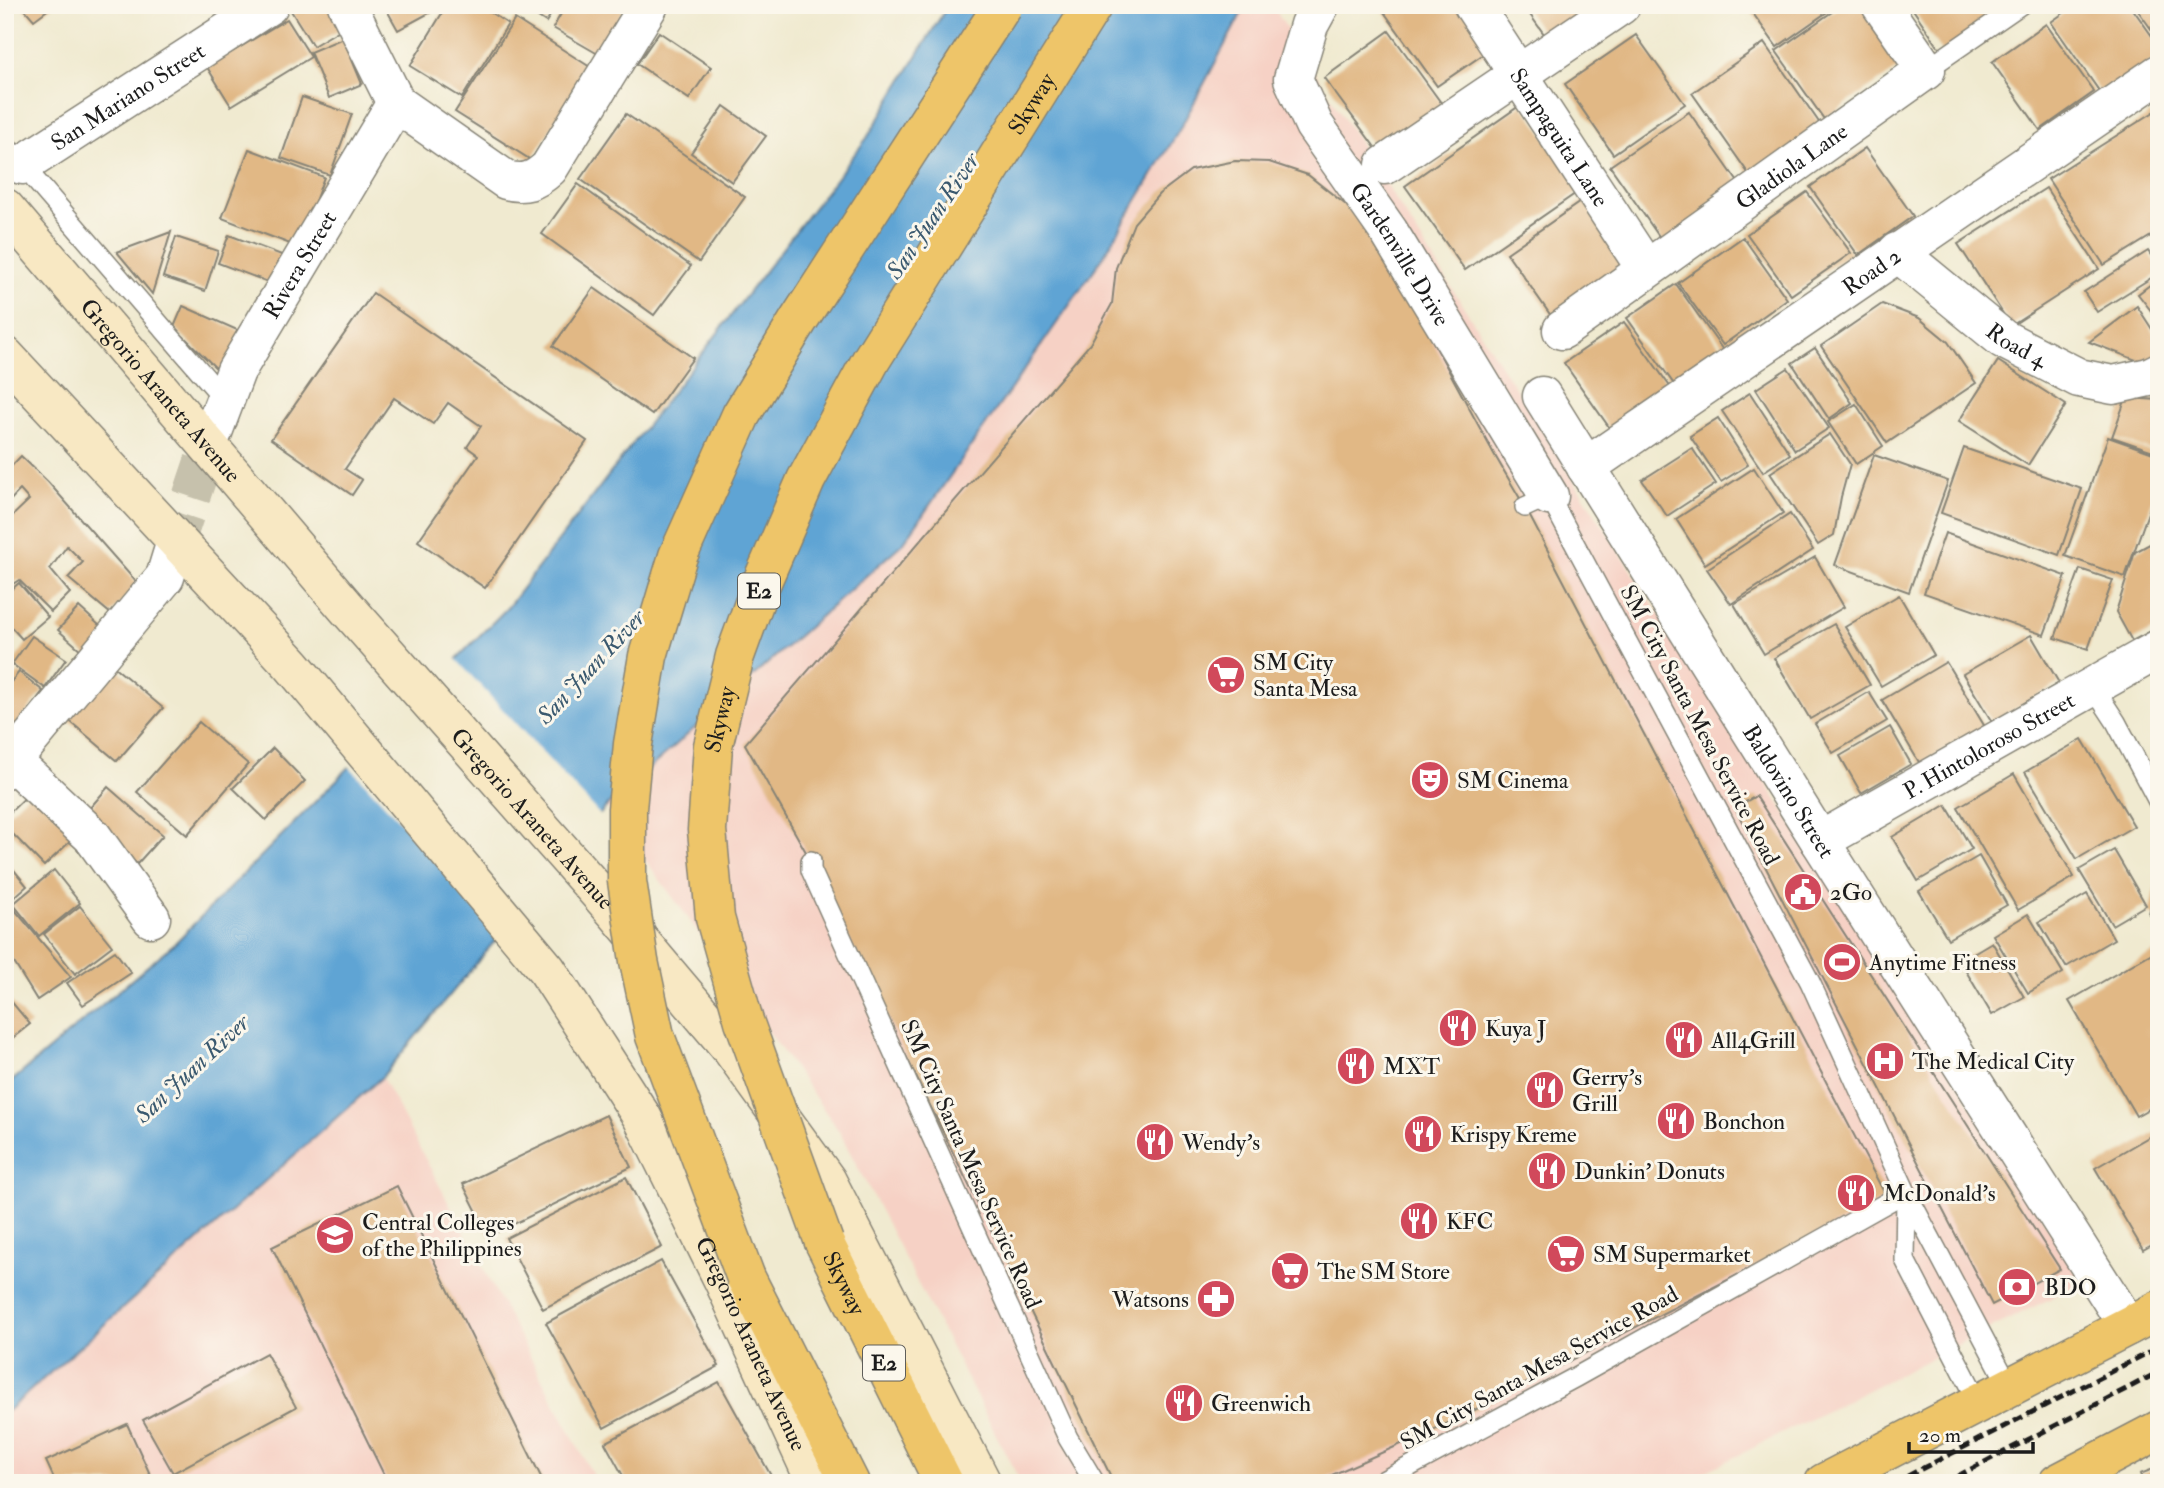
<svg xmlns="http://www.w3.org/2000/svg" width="2164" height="1488" viewBox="0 0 2164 1488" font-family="'IM FELL Double Pica',serif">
  <rect width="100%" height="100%" fill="#fbf7ec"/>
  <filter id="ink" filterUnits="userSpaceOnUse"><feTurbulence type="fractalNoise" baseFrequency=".0143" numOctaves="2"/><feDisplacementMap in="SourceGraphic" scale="14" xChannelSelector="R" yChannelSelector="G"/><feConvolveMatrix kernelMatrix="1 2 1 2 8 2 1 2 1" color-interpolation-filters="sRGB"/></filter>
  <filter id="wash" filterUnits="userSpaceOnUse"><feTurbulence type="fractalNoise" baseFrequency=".00686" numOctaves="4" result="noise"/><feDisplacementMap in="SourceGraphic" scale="28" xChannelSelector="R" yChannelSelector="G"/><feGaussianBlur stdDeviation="1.57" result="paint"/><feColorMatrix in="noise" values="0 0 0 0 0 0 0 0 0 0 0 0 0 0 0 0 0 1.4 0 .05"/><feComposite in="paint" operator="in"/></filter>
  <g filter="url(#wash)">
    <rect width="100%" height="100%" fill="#f0ead0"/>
    <!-- built -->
    <g fill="#f6d1c5">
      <path d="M1246,5H1272L2083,1282L1683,1483H1021L839,1131L686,915L606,807L904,542L1181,127Z"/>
      <path d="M382,1077L597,1483H5V1413Z"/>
    </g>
    <!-- water -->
    <path fill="#5ea4d4" stroke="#3d6078" stroke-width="2" d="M948,5H1246L1181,127L1103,257L904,542L606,807L382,1077L5,1413V1087L176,942L507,608L867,138Z"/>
    <!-- pier -->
    <path fill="#f0ead0" d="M454,657L602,817L505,935L347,764Z"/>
    <g id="blocks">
      <!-- building -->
      <g fill="#e1b885">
        <path d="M21,5H54L34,20Z"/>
        <path d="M290,5H329L343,28L313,46L288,6Z"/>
        <path d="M384,5H444L398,30Z"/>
        <path d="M447,5H479L508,24L462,98L410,66Z"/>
        <path d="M524,5H557L546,22L523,7Z"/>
        <path d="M566,5H626L598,54L553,28Z"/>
        <path d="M1379,5H1463L1491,49L1437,86Z"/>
        <path d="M1523,5H1607L1552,45Z"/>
        <path d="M1747,5H1837L1777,47Z"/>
        <path d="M1842,5H1865L1906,63L1824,119L1776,51Z"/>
        <path d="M1910,5H2016L1944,55Z"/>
        <path d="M2075,5H2130L2159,46V56L2102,95L2051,22Z"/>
        <path d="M2134,5H2159V40Z"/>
        <path d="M287,19L311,57L231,106L207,67Z"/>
        <path d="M515,19L590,67L531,160L455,112Z"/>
        <path d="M2046,24L2094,92L2040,130L1992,62Z"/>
        <path d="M1389,31L1447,111L1383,158L1324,78Z"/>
        <path d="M659,32L711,67L689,99L637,64Z"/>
        <path d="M1636,35L1685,104L1613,154L1565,84Z"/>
        <path d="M343,38L362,84L329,98L310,52Z"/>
        <path d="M1764,43L1823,128L1751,177L1692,93Z"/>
        <path d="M302,97L352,114L330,175L281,158Z"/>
        <path d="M1522,104L1582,189L1465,270L1405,186Z"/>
        <path d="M724,106L766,136L732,182L691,153Z"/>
        <path d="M2157,110L2159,113V231L2104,265L2048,179Z"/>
        <path d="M1689,112L1742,188L1663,242L1610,166Z"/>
        <path d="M626,114L745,197L699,262L580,179Z"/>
        <path d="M1865,148L1913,216L1858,255L1810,187Z"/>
        <path d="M249,149L324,177L298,247L222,218Z"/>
        <path d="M1235,161L1269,162L1308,175L1346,205L1387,257L1494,454L1525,507L1887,1198L1455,1420L1314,1483H1114L811,861L745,744L1090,344L1112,304L1116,268L1134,223L1159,194L1191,170Z"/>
        <path d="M578,184L691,266L654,315L542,234Z"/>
        <path d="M2046,188L2099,269L2011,326L1958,244Z"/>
        <path d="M1807,192L1851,253L1791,295L1747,234Z"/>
        <path d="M1586,198L1633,265L1554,320L1507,253Z"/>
        <path d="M171,232L152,294L117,252Z"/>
        <path d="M229,235L287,257L276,285L218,263Z"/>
        <path d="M176,237L218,251L205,291L163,277Z"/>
        <path d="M1743,237L1787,299L1723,345L1678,283Z"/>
        <path d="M2148,251L2159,267V273L2097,312L2084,292Z"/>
        <path d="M2159,278V321L2138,294Z"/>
        <path d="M1676,284L1725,353L1676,387L1627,318Z"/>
        <path d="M594,288L693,358L652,415L553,346Z"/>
        <path d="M373,293L587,441L485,588L418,541L478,455L467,447L481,426L448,403L433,424L394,398L345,469L362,480L352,495L271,439Z"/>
        <path d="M1882,304L1919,318L1948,342L1976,383L1887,443L1821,346Z"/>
        <path d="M183,306L244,333L225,377L174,327Z"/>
        <path d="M2137,306L2159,340V358L2149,365L2089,342Z"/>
        <path d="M1624,322L1676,395L1616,437L1564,363Z"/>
        <path d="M1815,348L1852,403L1829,419L1792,363Z"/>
        <path d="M1998,361L2066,405L2028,465L1959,421Z"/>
        <path d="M1788,368L1829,428L1795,450L1756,389Z"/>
        <path d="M1750,393L1790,454L1763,472L1722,411Z"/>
        <path d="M2126,398L2159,400V453L2112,437Z"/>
        <path d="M1856,404L1883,446L1856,464L1828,422Z"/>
        <path d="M1718,418L1748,465L1721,482L1690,436Z"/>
        <path d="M1830,434L1850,464L1841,497L1834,535L1818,545L1770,473Z"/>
        <path d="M2108,437L2159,455V482L2125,577L2065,556Z"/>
        <path d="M1692,448L1716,484L1667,516L1642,480Z"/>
        <path d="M1964,448L2082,489L2059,555L1941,513Z"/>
        <path d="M1874,455L1948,481L1909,592L1835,565Z"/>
        <path d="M21,456L48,482L138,584L111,614L68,578L83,562L67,546L50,569L70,593L51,612L19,580L5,589V523L29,500L20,490L5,506V473Z"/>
        <path d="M1754,468L1783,513L1705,564L1676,519Z"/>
        <path d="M1790,514L1813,550L1731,604L1707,569Z"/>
        <path d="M1945,533L2066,576L2044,635L1924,593Z"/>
        <path d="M2159,539V627L2132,641L2116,612L2135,552Z"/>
        <path d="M1815,557L1844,607L1764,654L1734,604Z"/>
        <path d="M2080,569L2113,580L2088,649L2055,638Z"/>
        <path d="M19,583L48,617L22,639L5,620V595Z"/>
        <path d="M1899,595L1934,655L1881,686L1845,627Z"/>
        <path d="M79,607L110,635L90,658L58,630Z"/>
        <path d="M1834,624L1870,685L1810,719L1774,658Z"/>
        <path d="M2031,635L2059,683L1992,722L1963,674Z"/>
        <path d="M32,636L66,659L45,688L12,664Z"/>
        <path d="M1946,662L1985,727L1920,764L1882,700Z"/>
        <path d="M112,665L163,708L117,761L66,718Z"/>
        <path d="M19,672L43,691L14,729L5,722V689Z"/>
        <path d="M1869,692L1887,721L1833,753L1815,724Z"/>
        <path d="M199,722L248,764L187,835L137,792Z"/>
        <path d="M1890,727L1911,764L1861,793L1840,756Z"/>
        <path d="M2082,739L2134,826L2077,859L2025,772Z"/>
        <path d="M273,748L305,781L266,820L233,788Z"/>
        <path d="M2014,774L2074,877L2018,910L1958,807Z"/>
        <path d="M108,787L163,835L137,864L83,816Z"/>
        <path d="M32,791L76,836L44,866L5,826V817Z"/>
        <path d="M1756,796L2060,1269L1992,1305L1735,808Z"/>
        <path d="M1946,805L1972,849L1918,881L1892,837Z"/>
        <path d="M2114,850L2146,905L2112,925L2079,870Z"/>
        <path d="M1979,856L2007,905L1948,939L1919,891Z"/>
        <path d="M5,859L27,886L10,901L5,896Z"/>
        <path d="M54,870L80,903L39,936L13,904Z"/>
        <path d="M2158,875H2159V916L2149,914Z"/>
        <path d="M2087,894L2114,939L2066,967L2039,922Z"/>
        <path d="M5,898L71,977L37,1000L5,948Z"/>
        <path d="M80,906L112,946L75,974L44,934Z"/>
        <path d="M2028,914L2063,973L2028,993L1993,935Z"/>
        <path d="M1992,942L2024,997L1992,1015L1960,961Z"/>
        <path d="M2159,949V1103L2136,1116L2069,1001Z"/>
        <path d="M115,951L131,973L83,1005L67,983Z"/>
        <path d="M5,994L30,1024L5,1044Z"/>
        <path d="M606,1115L631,1167L489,1236L463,1184Z"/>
        <path d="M2159,1131V1241L2143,1250L2095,1168Z"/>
        <path d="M626,1177L662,1247L543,1309L506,1238Z"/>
        <path d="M397,1186L544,1483H388L272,1247Z"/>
        <path d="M661,1261L719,1366L604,1428L546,1323Z"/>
        <path d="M266,1353L296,1407L173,1473L143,1420Z"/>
        <path d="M719,1382L775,1483H627L605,1443Z"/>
        <path d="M127,1424L154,1483H56L46,1461Z"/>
        <path d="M2159,1467V1483H2144L2140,1474Z"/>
      </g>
    </g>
  </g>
  <g filter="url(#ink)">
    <use href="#blocks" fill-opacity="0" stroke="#868376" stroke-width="2"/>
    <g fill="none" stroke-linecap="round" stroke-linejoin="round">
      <!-- minor-tunnel -->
      <path stroke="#c6c1ac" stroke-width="38" stroke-dasharray="38 19" stroke-linecap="butt" d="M173,551L213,432"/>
      <!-- service casing -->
      <g stroke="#868376" stroke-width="22">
        <g id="service">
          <path d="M1926,70L2020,5"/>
          <path d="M5,145L224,399"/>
          <path d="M1525,507L1549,496L1810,982L1906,1192L2010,1388"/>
          <path d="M2093,687L2116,722L2159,803"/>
          <path d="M811,861V870L1068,1438L1095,1483"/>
          <path d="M1906,1197L1905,1260L1979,1403"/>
          <path d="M1379,1483L1576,1377L1906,1192"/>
        </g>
      </g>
      <!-- minor casing -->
      <g stroke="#868376" stroke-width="41">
        <g id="minor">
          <path d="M347,5L396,103L506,180C524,185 535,181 549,168L649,5"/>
          <path id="s1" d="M1320,5L1309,25L1293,79L1314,125L1389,232L1549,496"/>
          <path id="s2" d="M1473,5L1646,269"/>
          <path id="s3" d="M22,165L269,5"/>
          <path d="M1385,165L1621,5"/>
          <path id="s4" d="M1897,252L2003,339L2079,378L2113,385L2149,377L2159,372"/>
          <path id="s5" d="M1562,330L1926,70L1881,5"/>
          <path id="s6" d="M1542,396L1820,841L2128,1326"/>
          <path id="s7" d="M213,432L236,371L396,103"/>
          <path id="s8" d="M1586,467L2159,74"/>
          <path d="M12,761L92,836L151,918"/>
          <path d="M5,769L165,577L173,551"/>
          <path id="s9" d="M1820,841L2159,649"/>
        </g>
      </g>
      <!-- secondary casing -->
      <g stroke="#868376" stroke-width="41">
        <g id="secondary">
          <path id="s10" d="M5,208L346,607L618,915L732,1050L827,1181L982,1483"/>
          <path id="s11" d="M5,356L292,665L547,970L642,1117L724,1282L816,1483"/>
        </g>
      </g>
      <!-- primary casing -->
      <g stroke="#868376" stroke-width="41">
        <g id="primary">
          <path d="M1824,1483L2159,1310"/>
          <path d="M2058,1483L2159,1430"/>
        </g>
      </g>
      <!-- motorway casing -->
      <g stroke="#868376" stroke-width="41">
        <g id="motorway">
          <path id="s12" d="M824,1242L944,1483"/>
          <path d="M746,1278L850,1483"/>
        </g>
      </g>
      <!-- service -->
      <use href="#service" stroke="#fff" stroke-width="19"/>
      <!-- minor -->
      <use href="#minor" stroke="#fff" stroke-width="38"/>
      <!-- secondary -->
      <use href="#secondary" stroke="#f8e8c3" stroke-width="38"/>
      <!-- primary -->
      <use href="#primary" stroke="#eec569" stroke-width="38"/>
      <!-- motorway -->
      <use href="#motorway" stroke="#eec569" stroke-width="38"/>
      <!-- rail -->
      <g stroke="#1c1c1c" stroke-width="5" stroke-dasharray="10 5" stroke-linecap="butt">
        <path d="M1894,1483L2159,1347"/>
        <path d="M1944,1483L2159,1372"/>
      </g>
      <!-- motorway-bridge casing -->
      <g stroke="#868376" stroke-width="41" stroke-linecap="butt">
        <g id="motorway-bridge">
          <path id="s13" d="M824,1242L744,1021L715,918L707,830L713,746L735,656L761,584L806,480L871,360L1093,5"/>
          <path d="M746,1278L655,1036L639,961L627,881V809L633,744L648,656L678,556L741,415L798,321L1003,5"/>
        </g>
      </g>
      <!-- motorway-bridge -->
      <use href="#motorway-bridge" stroke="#eec569" stroke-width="38"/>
    </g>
  </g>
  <!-- icons -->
  <defs>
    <g id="supermarket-disc" transform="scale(2.0125)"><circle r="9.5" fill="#d1495b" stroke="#fbf7ec"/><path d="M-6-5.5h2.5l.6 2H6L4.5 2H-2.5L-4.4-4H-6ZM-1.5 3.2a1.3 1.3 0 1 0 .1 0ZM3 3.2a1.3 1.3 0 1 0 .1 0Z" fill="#fff"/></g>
    <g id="theatre-disc" transform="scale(2.0125)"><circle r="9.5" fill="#d1495b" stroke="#fbf7ec"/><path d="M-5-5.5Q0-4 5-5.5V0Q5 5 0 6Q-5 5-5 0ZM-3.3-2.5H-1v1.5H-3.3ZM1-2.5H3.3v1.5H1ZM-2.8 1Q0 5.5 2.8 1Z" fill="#fff"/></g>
    <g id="civic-disc" transform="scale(2.0125)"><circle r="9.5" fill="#d1495b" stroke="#fbf7ec"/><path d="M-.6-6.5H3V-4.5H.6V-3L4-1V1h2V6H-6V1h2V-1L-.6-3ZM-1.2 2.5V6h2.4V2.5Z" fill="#fff"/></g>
    <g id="stadium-disc" transform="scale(2.0125)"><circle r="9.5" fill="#d1495b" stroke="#fbf7ec"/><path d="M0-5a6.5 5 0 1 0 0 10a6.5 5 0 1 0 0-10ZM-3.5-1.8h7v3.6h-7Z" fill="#fff"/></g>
    <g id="restaurant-disc" transform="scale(2.0125)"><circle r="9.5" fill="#d1495b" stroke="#fbf7ec"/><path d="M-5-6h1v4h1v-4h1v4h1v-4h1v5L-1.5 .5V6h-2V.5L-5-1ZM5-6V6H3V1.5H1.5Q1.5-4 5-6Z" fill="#fff"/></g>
    <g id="hospital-disc" transform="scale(2.0125)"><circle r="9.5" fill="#d1495b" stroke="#fbf7ec"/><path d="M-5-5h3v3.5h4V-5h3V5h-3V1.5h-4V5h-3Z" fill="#fff"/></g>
    <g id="university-disc" transform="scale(2.0125)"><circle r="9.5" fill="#d1495b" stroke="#fbf7ec"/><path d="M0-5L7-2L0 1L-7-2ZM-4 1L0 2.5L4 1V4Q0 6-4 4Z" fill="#fff"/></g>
    <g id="bank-disc" transform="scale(2.0125)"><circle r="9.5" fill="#d1495b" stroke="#fbf7ec"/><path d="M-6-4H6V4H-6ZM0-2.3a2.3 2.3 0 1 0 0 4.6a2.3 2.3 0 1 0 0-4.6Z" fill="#fff"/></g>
    <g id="pharmacy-disc" transform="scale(2.0125)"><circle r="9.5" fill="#d1495b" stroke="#fbf7ec"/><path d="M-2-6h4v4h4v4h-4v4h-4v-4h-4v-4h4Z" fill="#fff"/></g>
  </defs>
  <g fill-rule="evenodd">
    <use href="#supermarket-disc" x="1226" y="675"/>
    <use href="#theatre-disc" x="1430" y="780"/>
    <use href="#civic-disc" x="1803" y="892"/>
    <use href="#stadium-disc" x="1842" y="962"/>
    <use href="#restaurant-disc" x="1458" y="1028"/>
    <use href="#restaurant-disc" x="1684" y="1040"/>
    <use href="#hospital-disc" x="1885" y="1061"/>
    <use href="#restaurant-disc" x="1356" y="1066"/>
    <use href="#restaurant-disc" x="1545" y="1090"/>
    <use href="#restaurant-disc" x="1676" y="1121"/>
    <use href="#restaurant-disc" x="1423" y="1134"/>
    <use href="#restaurant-disc" x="1155" y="1142"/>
    <use href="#restaurant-disc" x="1547" y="1171"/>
    <use href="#restaurant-disc" x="1856" y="1193"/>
    <use href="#restaurant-disc" x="1419" y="1221"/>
    <use href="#university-disc" x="335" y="1235"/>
    <use href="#supermarket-disc" x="1566" y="1254"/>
    <use href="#supermarket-disc" x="1290" y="1271"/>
    <use href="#bank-disc" x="2017" y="1287"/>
    <use href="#pharmacy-disc" x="1216" y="1299"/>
    <use href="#restaurant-disc" x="1184" y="1403"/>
  </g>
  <g text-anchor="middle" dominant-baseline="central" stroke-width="6" stroke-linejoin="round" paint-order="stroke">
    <!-- shield labels -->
    <g fill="#fbf7ec" stroke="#5f5e5a" stroke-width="2">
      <rect x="738" y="573.5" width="42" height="35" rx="5"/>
      <rect x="863" y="1345.5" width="42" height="35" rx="5"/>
    </g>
    <g font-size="21" font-weight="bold" fill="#1c1c1c">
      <text x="759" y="591">E2</text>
      <text x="884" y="1363">E2</text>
    </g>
    <!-- street labels -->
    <g font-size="23" fill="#1c1c1c" stroke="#fbf7ec">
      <text stroke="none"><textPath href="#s3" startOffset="126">San Mariano Street</textPath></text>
      <text stroke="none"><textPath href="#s13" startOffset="1236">Skyway</textPath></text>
      <text stroke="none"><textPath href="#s2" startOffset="158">Sampaguita Lane</textPath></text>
      <text stroke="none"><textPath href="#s5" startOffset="282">Gladiola Lane</textPath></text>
      <text stroke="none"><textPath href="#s1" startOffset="285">Gardenville Drive</textPath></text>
      <text stroke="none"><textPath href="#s7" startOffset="189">Rivera Street</textPath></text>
      <text stroke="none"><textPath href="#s8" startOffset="346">Road 2</textPath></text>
      <text stroke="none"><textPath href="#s4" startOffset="152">Road 4</textPath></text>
      <text stroke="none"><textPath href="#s10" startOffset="240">Gregorio Araneta Avenue</textPath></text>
      <text stroke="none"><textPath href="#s13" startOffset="542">Skyway</textPath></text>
      <text transform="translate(1700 725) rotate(62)">SM City Santa Mesa Service Road</text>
      <text stroke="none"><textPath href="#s9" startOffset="194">P. Hintoloroso Street</textPath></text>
      <text stroke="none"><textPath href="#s6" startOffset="466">Baldovino Street</textPath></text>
      <text stroke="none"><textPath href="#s10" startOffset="807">Gregorio Araneta Avenue</textPath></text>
      <text transform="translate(971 1164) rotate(66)">SM City Santa Mesa Service Road</text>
      <text stroke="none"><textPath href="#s12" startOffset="46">Skyway</textPath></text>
      <text stroke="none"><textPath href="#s11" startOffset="1246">Gregorio Araneta Avenue</textPath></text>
      <text transform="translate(1539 1368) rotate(-29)">SM City Santa Mesa Service Road</text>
    </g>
    <!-- poi labels -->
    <g font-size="23" fill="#1c1c1c" stroke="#fbf7ec" text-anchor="start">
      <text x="1253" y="662">SM City<tspan x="1253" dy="26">Santa Mesa</tspan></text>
      <text x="1457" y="780">SM Cinema</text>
      <text x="1830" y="892">2Go</text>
      <text x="1869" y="962">Anytime Fitness</text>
      <text x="1485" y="1028">Kuya J</text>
      <text x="1711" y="1040">All4Grill</text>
      <text x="1912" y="1061">The Medical City</text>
      <text x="1383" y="1066">MXT</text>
      <text x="1572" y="1077">Gerry's<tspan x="1572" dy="26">Grill</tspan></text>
      <text x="1703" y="1121">Bonchon</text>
      <text x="1450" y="1134">Krispy Kreme</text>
      <text x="1182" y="1142">Wendy's</text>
      <text x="1574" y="1171">Dunkin' Donuts</text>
      <text x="1883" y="1193">McDonald's</text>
      <text x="1446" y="1221">KFC</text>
      <text x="362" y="1222">Central Colleges<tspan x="362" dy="26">of the Philippines</tspan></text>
      <text x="1593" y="1254">SM Supermarket</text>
      <text x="1317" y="1271">The SM Store</text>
      <text x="2044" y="1287">BDO</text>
      <text x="1189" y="1299" text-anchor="end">Watsons</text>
      <text x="1211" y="1403">Greenwich</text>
    </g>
    <!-- water labels -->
    <g font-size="24" font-style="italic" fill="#3a596f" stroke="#fbf7ec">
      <text transform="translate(933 216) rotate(-56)">San Juan River</text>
      <text transform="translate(591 667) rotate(-47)">San Juan River</text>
      <text transform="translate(192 1069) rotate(-43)">San Juan River</text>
    </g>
  </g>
  <!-- margin -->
  <rect width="2164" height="1488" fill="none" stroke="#fbf7ec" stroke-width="28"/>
  <!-- scale -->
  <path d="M1909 1442v10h124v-10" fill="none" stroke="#1c1c1c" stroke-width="3.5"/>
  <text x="1919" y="1442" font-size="21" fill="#1c1c1c" stroke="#fbf7ec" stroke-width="5" paint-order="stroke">20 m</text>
</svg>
